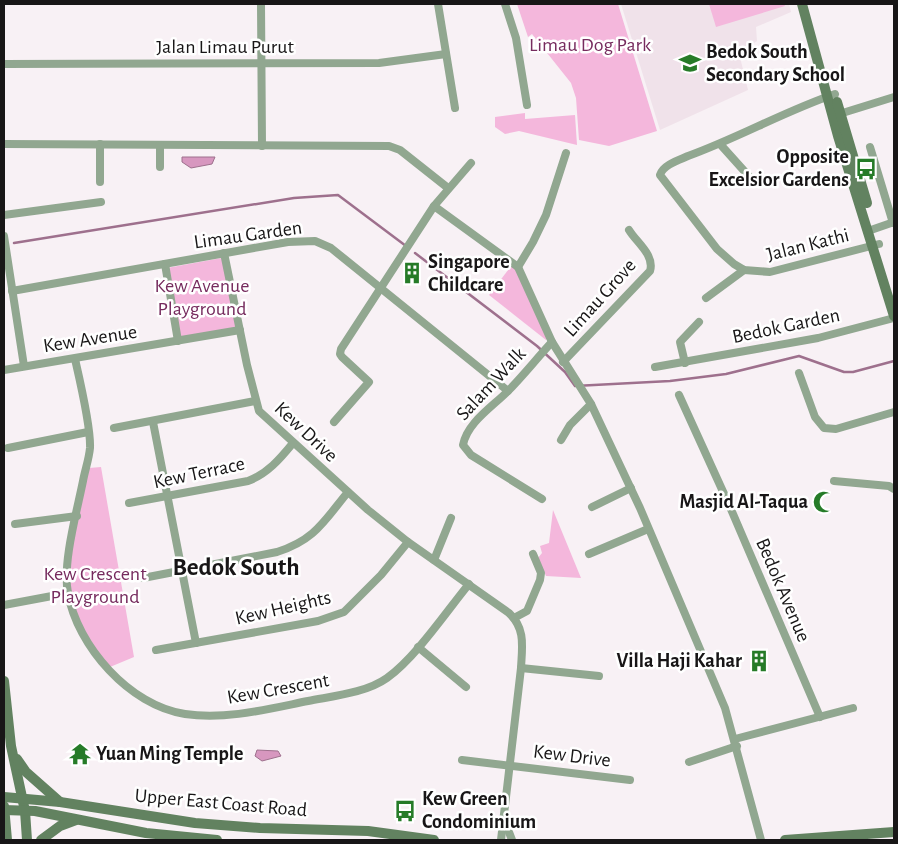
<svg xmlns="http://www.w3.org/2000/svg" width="898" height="844" viewBox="0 0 898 844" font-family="'Alegreya Sans',sans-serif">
  <rect width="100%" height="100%" fill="#f8f1f5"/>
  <!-- built -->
  <path fill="#f0e2ea" d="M621,4H789L791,12L756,27L757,41L739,53L748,90L660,130Z"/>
  <!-- green -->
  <g fill="#f4b7dc">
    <path d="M517,4H618L657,131L609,146L579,140L576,98L571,83L532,34L528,37Z"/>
    <path d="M709,4H784L785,6L716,27Z"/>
    <path d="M525,113V119L575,115L577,145L519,131L505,134L495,127V117Z"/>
    <path d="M227,257L237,327L179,338L167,268Z"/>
    <path d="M512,265L517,269L549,336L546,340L489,295Z"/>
    <path d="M101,467L134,657L110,667C92,649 74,618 70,593C65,559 81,502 89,468Z"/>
    <path d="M553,510L581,578L546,576L538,558L542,553L540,546L549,543Z"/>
  </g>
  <!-- water -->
  <g fill="#d797bf" stroke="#9e708d">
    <path d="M182,157H215L212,164L191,168L182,162Z"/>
    <path d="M257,750L278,751L281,756L262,761L255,756Z"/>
  </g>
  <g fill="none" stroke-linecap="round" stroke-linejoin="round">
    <!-- stream -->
    <g stroke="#9e708d" stroke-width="2.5">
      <path d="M14,243L294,198L338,195L406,246"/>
      <path d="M415,253L537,346L565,372L575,386L670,381L726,374L799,356L844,372H853L894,361"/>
    </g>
    <!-- street -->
    <g stroke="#91a790" stroke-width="8">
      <path d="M261,4L262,146"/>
      <path d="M438,4L455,108"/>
      <path d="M505,4L516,38L527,105"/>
      <path d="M4,64L379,63L446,54"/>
      <path d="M835,94C785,111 738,138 688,156C679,160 663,165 660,175L717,249L734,264L744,270L770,272L879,244"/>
      <path d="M836,115L894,97"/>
      <path d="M4,144L389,146L400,150L448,188"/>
      <path d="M100,144V182"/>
      <path d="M720,144L755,183"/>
      <path d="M870,147L893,223"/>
      <path d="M160,167V145"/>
      <path d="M434,206L518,267L552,342L591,404L640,508L725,708L761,840"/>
      <path d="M4,215L101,202"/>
      <path d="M868,231L894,222"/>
      <path d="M4,236L24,366"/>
      <path d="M224,253L247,365L259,411L368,510L408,542L509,613C526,629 522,647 521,668L501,840"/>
      <path d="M165,264L178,341"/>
      <path d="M518,267L533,242L546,215L566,153"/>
      <path d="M12,291L288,242L315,241L331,248L508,391"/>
      <path d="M706,298L744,270"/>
      <path d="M75,359C80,381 91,427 90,448C89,459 85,470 83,481C77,511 62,564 68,593C77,646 130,706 185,714C226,720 268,709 308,701C333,696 366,693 387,678C416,657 446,612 469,584"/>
      <path d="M563,362L650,271C655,255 636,242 629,230"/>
      <path d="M685,363L680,342L699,322"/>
      <path d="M655,367L818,338L894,318"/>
      <path d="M4,370L240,330"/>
      <path d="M799,373L815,417L824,428L836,429L894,412"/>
      <path d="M679,395L730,507L820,717"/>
      <path d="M153,422L196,643"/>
      <path d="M334,422L369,382L342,357L340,354L341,349L434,206L471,163"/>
      <path d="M114,428L255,401"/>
      <path d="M561,440L570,425L591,404"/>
      <path d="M8,448L88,432"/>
      <path d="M834,481L889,486L894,489"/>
      <path d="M542,499L471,455L463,445C467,423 492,407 507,392C523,376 537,358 552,342"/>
      <path d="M129,503L248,481C267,474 280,459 293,443"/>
      <path d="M592,507L631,488"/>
      <path d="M15,524L77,516"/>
      <path d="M589,554L648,529"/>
      <path d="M434,560L451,518"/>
      <path d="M143,578L277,552C315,540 324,521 348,492"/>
      <path d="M4,605L68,593"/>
      <path d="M514,618L527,611L540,580L541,573L533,554"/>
      <path d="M418,647L466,687"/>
      <path d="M156,650L318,621L344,612L381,575L408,542"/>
      <path d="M521,668L599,676"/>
      <path d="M735,739L853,708"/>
      <path d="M462,760L630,780"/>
      <path d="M689,762L737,746"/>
      <path d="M504,819L512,840"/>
    </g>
    <!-- secondary -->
    <g stroke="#628260" stroke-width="10">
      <path d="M802,4L838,136L894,316"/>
      <path d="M837,102L867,203"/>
      <path d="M4,681L11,746L25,811L27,840"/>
      <path d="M17,759L26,772L60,802"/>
      <path d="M4,797L60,802L195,823L260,828L368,831L434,840"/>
      <path d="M4,806L7,840"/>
      <path d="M4,810L35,811L146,833L217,840"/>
      <path d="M41,840L60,826L76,820"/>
      <path d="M785,840L894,832"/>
    </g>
  </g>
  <!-- icons -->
  <defs>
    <g id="school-bare" transform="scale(1.725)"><path d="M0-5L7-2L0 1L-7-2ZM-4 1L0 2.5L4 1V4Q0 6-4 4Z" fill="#267b28" stroke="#fff" stroke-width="2.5" paint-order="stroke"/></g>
    <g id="bus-bare" transform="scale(1.725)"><path d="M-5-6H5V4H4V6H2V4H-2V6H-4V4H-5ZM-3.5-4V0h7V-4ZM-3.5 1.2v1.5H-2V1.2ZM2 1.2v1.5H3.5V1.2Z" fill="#267b28" stroke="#fff" stroke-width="2.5" paint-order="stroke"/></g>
    <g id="building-bare" transform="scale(1.725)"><path d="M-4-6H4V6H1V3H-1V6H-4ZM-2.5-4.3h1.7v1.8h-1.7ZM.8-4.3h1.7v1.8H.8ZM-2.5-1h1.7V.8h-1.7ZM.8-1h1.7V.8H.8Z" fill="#267b28" stroke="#fff" stroke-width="2.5" paint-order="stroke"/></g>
    <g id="mosque-bare" transform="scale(1.725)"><path d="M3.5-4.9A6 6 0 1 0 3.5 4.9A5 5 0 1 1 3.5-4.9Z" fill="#267b28" stroke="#fff" stroke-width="2.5" paint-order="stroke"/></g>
    <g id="temple-bare" transform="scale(1.725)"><path d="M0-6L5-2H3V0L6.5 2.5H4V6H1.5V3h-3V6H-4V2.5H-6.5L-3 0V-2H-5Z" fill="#267b28" stroke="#fff" stroke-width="2.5" paint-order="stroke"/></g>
  </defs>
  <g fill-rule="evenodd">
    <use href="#school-bare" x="690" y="63"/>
    <use href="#bus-bare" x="866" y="169"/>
    <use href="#building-bare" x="412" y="273"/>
    <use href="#mosque-bare" x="824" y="502"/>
    <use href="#building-bare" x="759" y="661"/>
    <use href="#temple-bare" x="80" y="754"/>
    <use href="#bus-bare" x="405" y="811"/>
  </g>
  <g text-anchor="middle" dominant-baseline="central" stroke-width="5" stroke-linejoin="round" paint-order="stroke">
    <!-- park labels -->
    <g font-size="20" fill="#762b5e" stroke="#fff">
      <text x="590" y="45">Limau Dog Park</text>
      <text x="202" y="286">Kew Avenue<tspan x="202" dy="23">Playground</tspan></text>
      <text x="95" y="574">Kew Crescent<tspan x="95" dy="23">Playground</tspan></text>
    </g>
    <!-- street labels -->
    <g font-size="20" fill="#181617" stroke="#fff">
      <text x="225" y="47">Jalan Limau Purut</text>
      <text transform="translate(248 235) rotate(-8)">Limau Garden</text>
      <text transform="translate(808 245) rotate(-14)">Jalan Kathi</text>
      <text transform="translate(600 298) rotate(-48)">Limau Grove</text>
      <text transform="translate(786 326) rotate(-12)">Bedok Garden</text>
      <text transform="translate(90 339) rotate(-9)">Kew Avenue</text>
      <text transform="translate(491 384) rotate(-47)">Salam Walk</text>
      <text transform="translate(306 432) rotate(43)">Kew Drive</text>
      <text transform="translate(199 473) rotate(-12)">Kew Terrace</text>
      <text transform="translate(783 590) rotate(67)">Bedok Avenue</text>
      <text transform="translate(283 608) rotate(-13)">Kew Heights</text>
      <text transform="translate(278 689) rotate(-10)">Kew Crescent</text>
      <text transform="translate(572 756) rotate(7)">Kew Drive</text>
      <text transform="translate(221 803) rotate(5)">Upper East Coast Road</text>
    </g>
    <!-- poi labels -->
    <g font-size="20" font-weight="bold" fill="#181617" stroke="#fff" text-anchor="start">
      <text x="706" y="52">Bedok South<tspan x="706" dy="23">Secondary School</tspan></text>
      <text x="849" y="157" text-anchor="end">Opposite<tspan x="849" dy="23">Excelsior Gardens</tspan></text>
      <text x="428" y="262">Singapore<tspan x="428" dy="23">Childcare</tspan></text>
      <text x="808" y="502" text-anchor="end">Masjid Al-Taqua</text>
      <text x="742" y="661" text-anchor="end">Villa Haji Kahar</text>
      <text x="96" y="754">Yuan Ming Temple</text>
      <text x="422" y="799">Kew Green<tspan x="422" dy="23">Condominium</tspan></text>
    </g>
    <!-- district labels -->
    <g font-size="25" font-weight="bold" fill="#181617" stroke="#fff">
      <text x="236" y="567">Bedok South</text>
    </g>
  </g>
  <!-- border -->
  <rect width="898" height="844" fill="none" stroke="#181617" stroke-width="10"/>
</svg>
